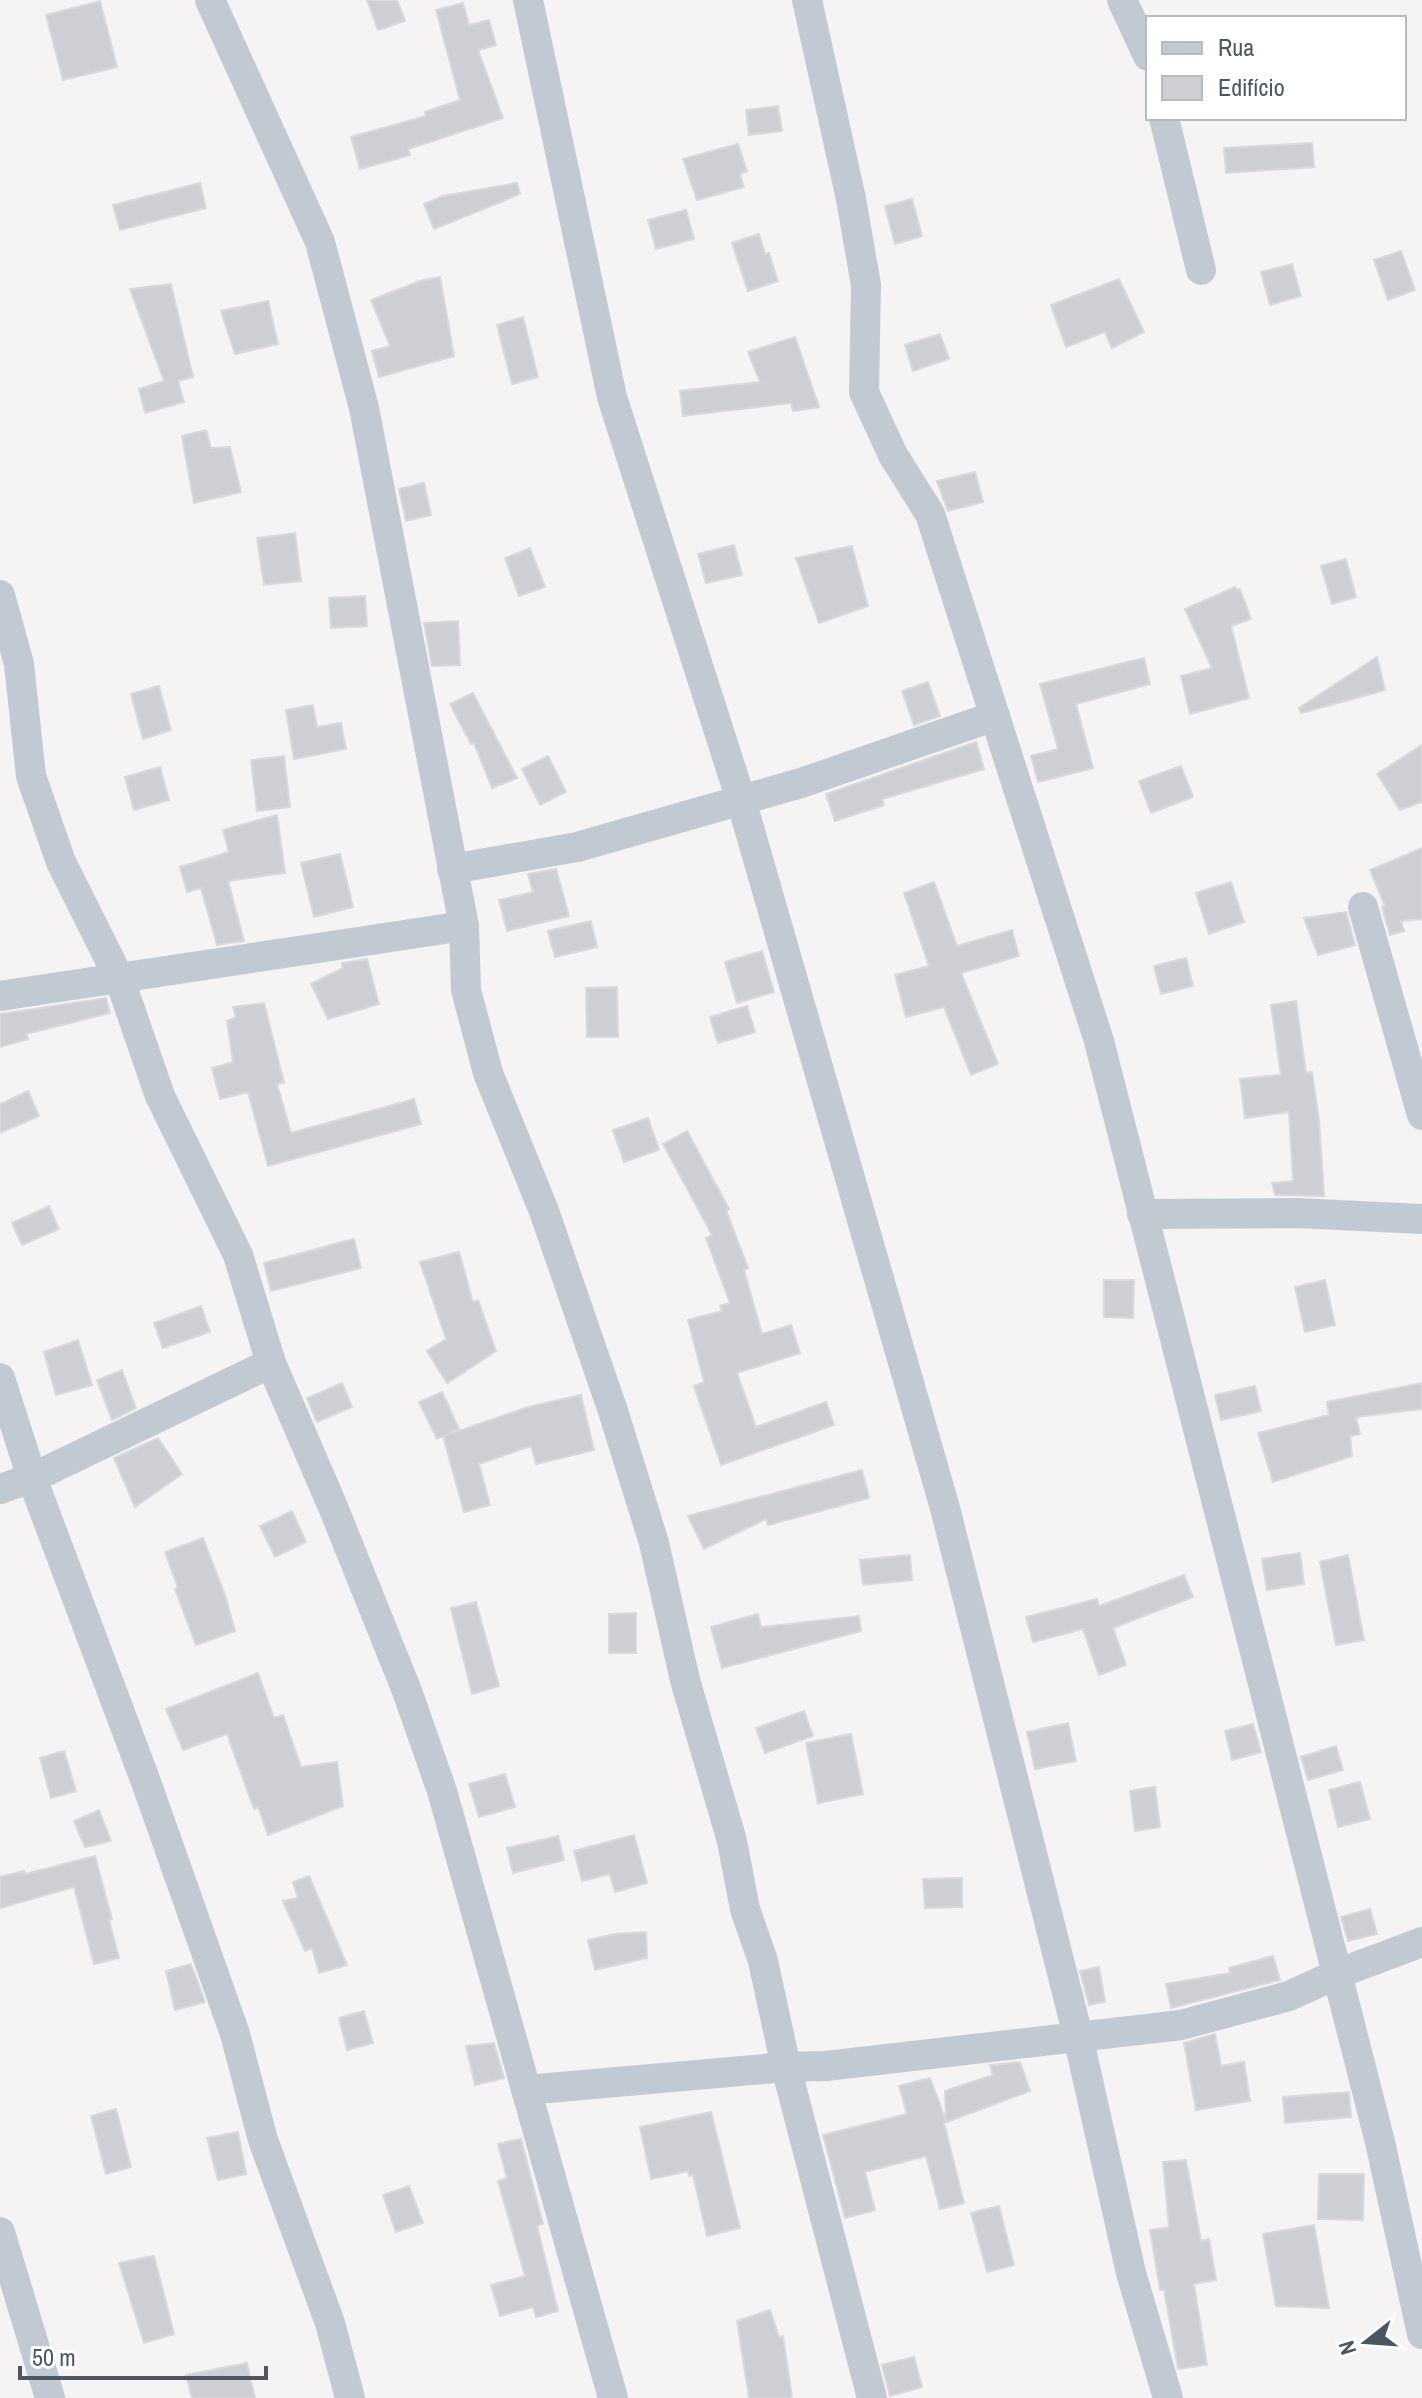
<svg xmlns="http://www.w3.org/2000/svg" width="1422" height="2398" viewBox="0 0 1422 2398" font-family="'Archivo Narrow',sans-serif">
  <rect width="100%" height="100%" fill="#f5f3f3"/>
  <!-- building -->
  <g fill="#cdcfd5" stroke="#d7d9de" stroke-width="2">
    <path d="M367,0H397L405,21L378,30Z"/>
    <path d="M100,1L117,67L63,80L46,15Z"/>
    <path d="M463,3L469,25L489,20L496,45L478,50L503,118L408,149L410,155L360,169L351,137L426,116L425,112L460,100L436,10Z"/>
    <path d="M778,106L782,131L749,135L746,110Z"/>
    <path d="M1312,143L1314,167L1226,173L1224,148Z"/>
    <path d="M738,144L747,171L740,174L744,187L697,200L683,159Z"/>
    <path d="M200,183L206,208L120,230L113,205Z"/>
    <path d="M517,183L520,194L434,229L424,204L443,196Z"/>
    <path d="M912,199L922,236L895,244L885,206Z"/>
    <path d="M686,210L694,239L656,249L648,220Z"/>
    <path d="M759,234L765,254L769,253L778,281L748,291L732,243Z"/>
    <path d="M1401,251L1415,290L1388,300L1374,260Z"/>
    <path d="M1292,264L1301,296L1270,305L1261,272Z"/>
    <path d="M440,277L454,356L379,377L372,351L390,346L371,300L420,281Z"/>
    <path d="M1119,279L1144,332L1112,348L1105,332L1066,347L1051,305Z"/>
    <path d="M171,284L193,377L178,381L184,402L145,413L139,389L164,381L130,289Z"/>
    <path d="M268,301L278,344L235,354L221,311Z"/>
    <path d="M523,317L538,377L512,384L497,325Z"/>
    <path d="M940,334L949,359L913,371L905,345Z"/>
    <path d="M795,337L819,407L793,411L791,403L683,416L680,391L760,382L748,352Z"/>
    <path d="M206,430L211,448L230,447L241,492L194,503L182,436Z"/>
    <path d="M975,472L983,502L948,511L937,481Z"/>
    <path d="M424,483L431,515L406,521L399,489Z"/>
    <path d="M295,533L301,581L264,585L257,538Z"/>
    <path d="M734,545L742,575L706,583L698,554Z"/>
    <path d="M852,546L868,606L819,623L796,558Z"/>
    <path d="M530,548L545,587L519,596L505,558Z"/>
    <path d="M1346,559L1356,597L1332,604L1321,566Z"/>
    <path d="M1235,587L1237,590L1240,589L1251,619L1231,626L1249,698L1190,714L1181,676L1212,668L1185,609Z"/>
    <path d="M365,596L367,626L331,628L329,598Z"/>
    <path d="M458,621L460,665L432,666L424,623Z"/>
    <path d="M1377,657L1385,690L1301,713L1299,708Z"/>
    <path d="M1144,658L1150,684L1076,704L1093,768L1038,782L1031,756L1058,749L1040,684Z"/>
    <path d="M928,682L940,716L914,725L902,691Z"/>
    <path d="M159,686L171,730L143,739L131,694Z"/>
    <path d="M473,693L517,778L492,788L474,743L471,744L450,704Z"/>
    <path d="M313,705L317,727L341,723L346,749L294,759L286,710Z"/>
    <path d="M976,742L984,769L882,799L884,805L835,821L826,794Z"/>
    <path d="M1422,745V802L1400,810L1377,774Z"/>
    <path d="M284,756L290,807L257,811L251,760Z"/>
    <path d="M548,756L566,792L540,805L522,769Z"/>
    <path d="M1181,766L1193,797L1151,813L1139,781Z"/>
    <path d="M160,767L169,800L134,810L125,777Z"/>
    <path d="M277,815L285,873L228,881L244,941L217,945L201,888L187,892L180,867L229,852L223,830Z"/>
    <path d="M1422,848V919L1401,921L1404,931L1390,935L1382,907L1385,906L1370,870Z"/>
    <path d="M340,854L353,907L314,917L301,863Z"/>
    <path d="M556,869L569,916L507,931L499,900L533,892L528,874Z"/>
    <path d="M934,882L957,946L1012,930L1019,956L961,973L998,1064L971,1075L944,1007L906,1017L895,975L929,966L904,893Z"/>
    <path d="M1231,882L1244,922L1209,934L1196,893Z"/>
    <path d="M1346,912L1355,945L1318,955L1304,918Z"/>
    <path d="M591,921L597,947L555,957L548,931Z"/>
    <path d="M762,951L774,992L737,1003L725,962Z"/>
    <path d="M1186,958L1193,986L1161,994L1154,966Z"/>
    <path d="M367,959L379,1004L328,1019L311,984L343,968L342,963Z"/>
    <path d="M617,987L618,1037H587L586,988Z"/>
    <path d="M106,998L110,1013L26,1034L28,1039L0,1047V1014Z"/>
    <path d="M1296,1001L1306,1073L1312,1072L1319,1120L1324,1196L1275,1195L1272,1183L1293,1181L1289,1112L1245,1118L1240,1079L1281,1075L1271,1005Z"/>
    <path d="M264,1003L284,1083L277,1084L291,1133L414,1099L421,1124L268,1166L248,1092L220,1099L212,1068L233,1062L227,1021L236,1017L233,1007Z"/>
    <path d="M747,1006L755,1032L718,1043L710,1017Z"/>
    <path d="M28,1091L39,1116L0,1133V1104Z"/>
    <path d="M648,1118L659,1150L624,1162L613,1130Z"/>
    <path d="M687,1131L729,1209L726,1210L748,1268L744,1270L762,1334L791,1325L800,1353L737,1373L756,1427L826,1402L834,1425L721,1465L694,1386L704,1382L688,1320L722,1311L720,1306L730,1303L706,1238L712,1235L663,1144Z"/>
    <path d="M49,1206L59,1229L22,1245L12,1223Z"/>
    <path d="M354,1239L361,1268L271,1291L264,1263Z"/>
    <path d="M459,1252L473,1302L478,1300L496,1351L447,1383L427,1351L446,1339L420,1262Z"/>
    <path d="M1104,1280H1134L1133,1318L1104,1317Z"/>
    <path d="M1325,1280L1335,1325L1305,1332L1295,1287Z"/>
    <path d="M201,1306L210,1332L163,1348L154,1323Z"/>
    <path d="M78,1340L92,1385L56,1395L44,1352Z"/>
    <path d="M122,1370L136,1408L112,1420L97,1380Z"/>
    <path d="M342,1383L352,1407L317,1422L307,1398Z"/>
    <path d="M1422,1383V1409L1356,1417L1360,1434L1350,1436L1352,1456L1273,1482L1258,1433L1329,1415L1327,1402Z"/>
    <path d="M1255,1386L1261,1411L1221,1420L1215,1395Z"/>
    <path d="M442,1392L459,1429L444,1436L528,1407L581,1395L594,1450L536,1464L531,1446L479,1464L490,1505L464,1512L443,1436L437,1439L419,1402Z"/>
    <path d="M158,1438L182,1474L135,1507L114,1458Z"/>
    <path d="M862,1470L869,1498L768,1525L766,1519L704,1549L688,1516Z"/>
    <path d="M292,1511L306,1542L275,1557L260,1526Z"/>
    <path d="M203,1538L225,1595L235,1631L196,1645L175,1589L178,1588L165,1552Z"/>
    <path d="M1300,1553L1304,1584L1267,1590L1262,1559Z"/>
    <path d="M910,1555L912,1580L863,1585L860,1560Z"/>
    <path d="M1348,1555L1364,1640L1336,1645L1320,1562Z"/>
    <path d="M1184,1575L1193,1597L1113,1628L1126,1665L1099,1675L1083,1629L1033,1642L1026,1617L1097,1599L1099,1606Z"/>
    <path d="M476,1602L499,1686L472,1694L451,1608Z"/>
    <path d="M636,1613V1653H609V1614Z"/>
    <path d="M758,1614L761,1627L859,1616L861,1631L722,1668L711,1627Z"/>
    <path d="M258,1673L274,1718L283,1715L301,1767L337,1762L343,1806L268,1835L258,1807L254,1809L227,1734L183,1750L166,1709Z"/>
    <path d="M804,1711L813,1736L765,1753L756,1728Z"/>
    <path d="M1068,1723L1076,1761L1035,1769L1027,1732Z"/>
    <path d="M1253,1724L1261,1752L1232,1760L1225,1731Z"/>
    <path d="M851,1734L863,1794L818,1803L806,1743Z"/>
    <path d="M1336,1746L1343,1770L1308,1780L1301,1757Z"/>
    <path d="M64,1751L76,1791L51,1798L40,1758Z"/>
    <path d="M505,1774L515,1807L479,1817L469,1784Z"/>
    <path d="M1360,1782L1370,1819L1338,1827L1329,1790Z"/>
    <path d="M1155,1787L1160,1827L1135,1831L1130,1791Z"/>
    <path d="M99,1810L111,1841L85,1847L74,1821Z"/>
    <path d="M634,1835L647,1883L615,1892L610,1874L582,1881L574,1851Z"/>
    <path d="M558,1836L564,1860L513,1873L507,1848Z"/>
    <path d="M95,1856L112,1919L109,1920L119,1958L94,1964L74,1887L0,1908V1877L24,1871L25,1874Z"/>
    <path d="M309,1876L347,1965L319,1973L312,1948L305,1951L283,1901L298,1898L293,1882Z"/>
    <path d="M962,1878V1907L925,1908L923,1879Z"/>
    <path d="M1370,1909L1377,1934L1348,1941L1341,1917Z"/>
    <path d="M646,1932L647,1958L595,1970L588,1940L615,1934Z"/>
    <path d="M1273,1956L1280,1980L1171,2008L1166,1984L1230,1973L1229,1968Z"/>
    <path d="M191,1964L205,2002L175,2010L166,1971Z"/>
    <path d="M1099,1967L1105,2002L1089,2005L1080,1971Z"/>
    <path d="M364,2011L373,2043L347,2050L339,2018Z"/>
    <path d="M1215,2034L1221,2066L1244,2062L1250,2101L1196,2110L1184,2043Z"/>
    <path d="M494,2043L504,2078L475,2085L466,2046Z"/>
    <path d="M1020,2062L1030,2091L944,2123L964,2203L940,2209L926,2156L865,2172L875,2210L845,2218L823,2135L907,2114L899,2086L930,2078L946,2121L945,2091L993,2075L990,2065Z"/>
    <path d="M1349,2092L1351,2117L1285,2123L1283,2097Z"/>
    <path d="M116,2109L131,2167L106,2174L91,2116Z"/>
    <path d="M711,2112L740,2228L707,2236L693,2175L689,2176L688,2171L651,2179L640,2127Z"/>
    <path d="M238,2132L246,2174L218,2180L207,2138Z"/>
    <path d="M521,2139L543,2224L537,2226L558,2311L536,2317L533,2307L500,2316L491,2285L525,2276L498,2181L507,2178L498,2144Z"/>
    <path d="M1186,2160L1201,2241L1209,2239L1216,2280L1194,2284L1207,2365L1178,2369L1164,2289L1160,2290L1150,2230L1169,2227L1163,2162Z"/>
    <path d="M1319,2174H1364L1363,2220L1318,2219Z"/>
    <path d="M409,2186L423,2223L396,2232L383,2195Z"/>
    <path d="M999,2206L1014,2265L987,2272L971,2213Z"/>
    <path d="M1314,2225L1329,2308L1276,2306L1263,2234Z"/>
    <path d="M154,2256L174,2334L144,2343L119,2263Z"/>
    <path d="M770,2310L779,2337L783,2336L792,2398H749L737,2321Z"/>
    <path d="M914,2357L922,2387L890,2396L882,2365Z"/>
    <path d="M247,2363L255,2398H192L186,2375Z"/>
  </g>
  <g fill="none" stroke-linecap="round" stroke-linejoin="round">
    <!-- street -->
    <g stroke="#c1cad2" stroke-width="30">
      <path d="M210,0L320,242L364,408L464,926L466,990L488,1073L544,1211L613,1411L654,1543L685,1680L732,1841L745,1909L763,1961L786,2067L872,2398"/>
      <path d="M528,0L612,397L741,800L945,1508L1078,2036L1131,2273L1168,2398"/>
      <path d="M807,0L851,199L866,285L864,392L893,455L930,514L1099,1041L1380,2142L1422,2334"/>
      <path d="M1122,0L1148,56"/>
      <path d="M1164,118L1201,270"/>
      <path d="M0,595L19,664L31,776L61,862L120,980L160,1096L238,1255L271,1363L333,1507L407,1691L442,1791L613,2398"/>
      <path d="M452,869L577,847L801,783L995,716"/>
      <path d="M1363,907L1422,1115"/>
      <path d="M0,996L464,926"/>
      <path d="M1142,1214L1297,1213L1422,1219"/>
      <path d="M0,1378L32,1478L146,1782L235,2034L263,2140L330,2323L350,2398"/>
      <path d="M0,1489L32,1478L271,1363"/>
      <path d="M526,2090L786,2067L826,2066L1181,2025L1289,1996L1337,1974L1422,1942"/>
      <path d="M0,2232L50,2398"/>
    </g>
  </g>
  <!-- legend -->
  <rect x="1146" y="16" width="260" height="104" fill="#ffffff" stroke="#b7bbc0" stroke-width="2"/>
  <rect x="1162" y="42" width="40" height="12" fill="#c1cad2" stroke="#b7bbc0" stroke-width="2"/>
  <text x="1218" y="56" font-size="24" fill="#4a5661">Rua</text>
  <rect x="1162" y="76" width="40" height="24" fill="#cdcfd5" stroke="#b7bbc0" stroke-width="2"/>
  <text x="1218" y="96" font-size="24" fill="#4a5661">Edifício</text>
  <!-- north arrow -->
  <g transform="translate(1366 2342) rotate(253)" stroke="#ffffff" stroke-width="6" paint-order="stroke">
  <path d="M0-6L14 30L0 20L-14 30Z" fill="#4a5661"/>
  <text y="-12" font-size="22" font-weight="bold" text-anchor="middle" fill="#4a5661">N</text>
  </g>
  <!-- scale -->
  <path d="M20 2366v12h246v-12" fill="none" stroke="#4a5661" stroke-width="4"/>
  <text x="32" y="2366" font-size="24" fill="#4a5661" stroke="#ffffff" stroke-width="6" paint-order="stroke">50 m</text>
</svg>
